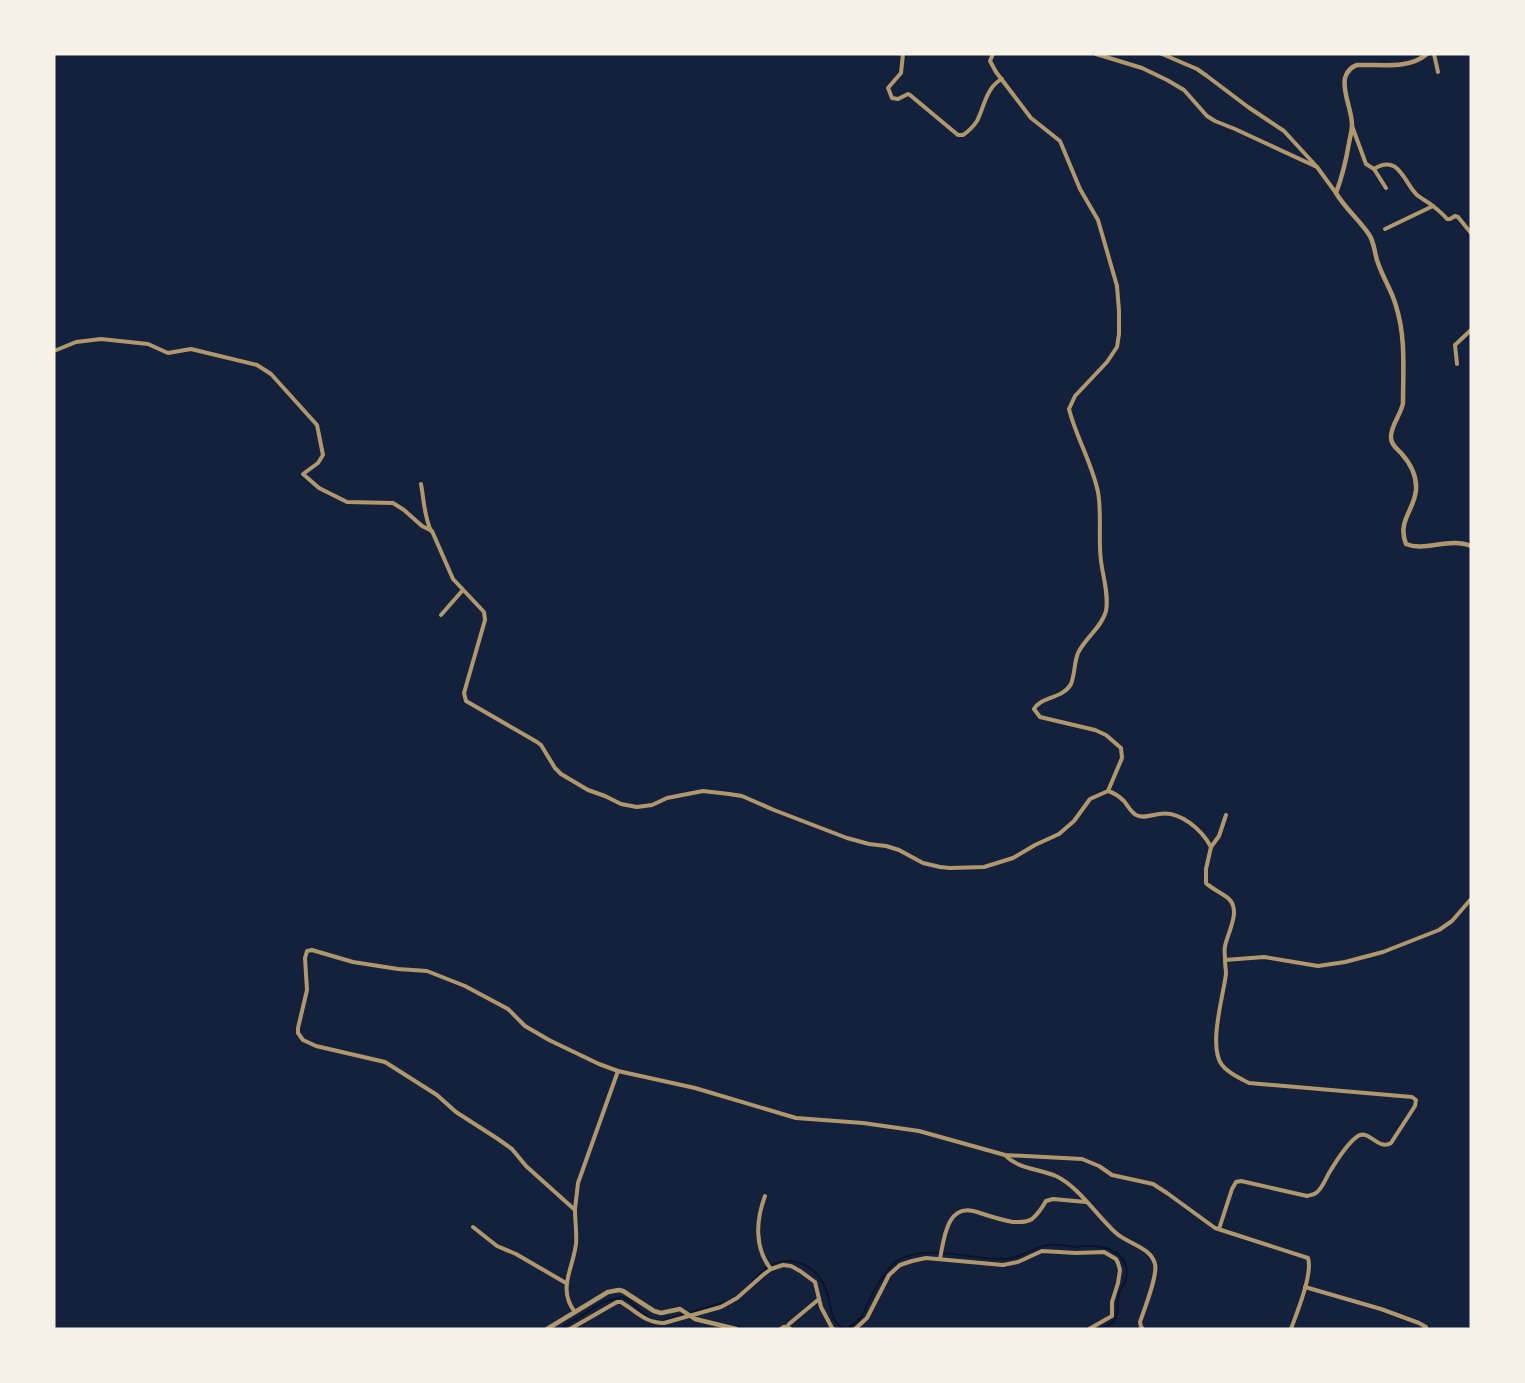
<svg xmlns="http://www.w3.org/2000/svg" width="1525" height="1383" viewBox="0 0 1525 1383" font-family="'Exo 2',sans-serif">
  <rect width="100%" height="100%" fill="#14213d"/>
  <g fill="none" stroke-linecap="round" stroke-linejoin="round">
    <!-- stream -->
    <g stroke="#0b132b" stroke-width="2">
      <path d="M661,1321C677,1317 693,1311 709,1307C716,1304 725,1303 731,1300C752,1288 763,1259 790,1261C800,1262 808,1266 815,1272C821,1278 826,1288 828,1296C831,1308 831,1327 847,1328C852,1325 858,1322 861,1317C865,1312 866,1306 869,1301C875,1288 889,1263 902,1258C935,1245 971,1260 1005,1259C1021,1258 1030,1249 1044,1246C1054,1243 1065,1246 1075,1247C1081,1247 1087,1245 1093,1246C1113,1247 1130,1257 1126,1279C1125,1284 1122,1287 1120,1291C1115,1301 1122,1318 1110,1324C1106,1327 1101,1327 1097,1329"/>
      <path d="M560,1329L603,1302L622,1297C633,1302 641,1313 652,1319"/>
    </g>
    <!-- minor -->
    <g stroke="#b1986c" stroke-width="4">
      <path d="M903,54L901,73L888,88L892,98L898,99L908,94L910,95L958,135H963C969,131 973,127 977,121C984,107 987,86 1002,79"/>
      <path d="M993,54L990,61L996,72L1031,118L1060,141L1080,189L1098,220L1117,286L1119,311V334L1117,347L1107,362L1075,396L1069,409C1076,437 1092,463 1098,492C1102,514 1098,538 1101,561C1103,577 1109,595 1106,611C1102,627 1085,638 1078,653C1074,663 1075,674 1071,684C1063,699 1041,696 1034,709L1040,717L1095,730L1106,735L1121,748L1122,758L1108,791"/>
      <path d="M1096,54L1142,68L1167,80L1184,90L1207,116L1215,121L1235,129L1317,167"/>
      <path d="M1162,54L1197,69L1207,76L1248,107L1284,131L1317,167L1336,193"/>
      <path d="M1434,54L1438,72"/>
      <path d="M1352,126L1366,164L1374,169L1386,188"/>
      <path d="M1374,169C1399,153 1404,183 1417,195C1422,199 1428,202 1433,206C1438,210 1443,214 1447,219H1450L1455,216L1458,217L1471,233"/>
      <path d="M1385,229L1433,206"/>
      <path d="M54,351L76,342L101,339L148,344L168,353L191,349L257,365L271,374L317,425L323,455L318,463L303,474L319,488L347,502L393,503L404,510L422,526L432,531L453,579L484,612L485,620L464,693L466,701L537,742L541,745L555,768L561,774L588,790L605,796L621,804L637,807L652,805L667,798L703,791L729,794L742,796L774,810L847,838L869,844L886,846L899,850L923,863L940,867L950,868L984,867L1013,858L1035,845L1059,834L1074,821L1090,799L1108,791C1114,793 1119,796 1124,801C1128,806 1131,812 1136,815C1144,819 1151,815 1159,814C1180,810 1202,830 1211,847L1206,869V883C1213,890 1223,893 1229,899C1241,911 1228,932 1225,946C1224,950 1225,955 1225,960L1264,957L1318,966L1345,962L1383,952L1439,930L1452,921L1471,899"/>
      <path d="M1457,364L1455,345L1471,330"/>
      <path d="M421,484C424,500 424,516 431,531"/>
      <path d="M441,615L462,591"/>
      <path d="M1211,847L1219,836L1226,815"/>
      <path d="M1005,1155C1018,1169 1039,1169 1056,1176C1079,1187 1097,1216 1116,1233C1128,1244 1151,1247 1155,1264C1158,1275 1144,1310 1140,1322L1141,1327L1143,1329"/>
      <path d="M765,1196C756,1220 754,1248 771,1269"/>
      <path d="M575,1209L578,1183L618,1071"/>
      <path d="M473,1227L497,1246L516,1254L566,1283"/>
      <path d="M1219,1229L1232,1189L1236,1182L1241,1181L1307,1196C1311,1195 1313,1195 1316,1193C1322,1189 1325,1180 1329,1173C1335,1163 1347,1143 1358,1136C1369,1129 1378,1151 1391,1143L1415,1106L1416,1100L1412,1097L1249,1083C1240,1078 1229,1074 1222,1065C1208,1047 1223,997 1226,974C1226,970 1225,965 1225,960"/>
      <path d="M940,1259C944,1238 947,1202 977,1212C989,1216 1001,1220 1013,1222C1020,1222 1026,1223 1032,1219C1038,1214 1042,1208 1046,1201L1053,1199L1086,1202"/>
      <path d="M1305,1287L1381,1309L1419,1323L1426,1327V1329"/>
      <path d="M575,1312C557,1289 573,1269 576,1244C577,1233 575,1221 575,1210L526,1166L512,1149L498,1139L456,1112L437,1095L385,1062L316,1046L303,1040L298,1033V1028L307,990L305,958L307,951L312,950L353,962L398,969L427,971L465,986L508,1009L525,1026L549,1040L599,1064L618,1071L695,1088L796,1118L863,1123L919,1131L1005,1155L1082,1159L1099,1166L1112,1175L1153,1184L1167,1193L1215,1228L1308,1258C1313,1274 1297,1312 1291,1329"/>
      <path d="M787,1327L789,1324L819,1299"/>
      <path d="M570,1329L617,1302H621C636,1311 645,1323 664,1323L721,1307L737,1298L763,1275L771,1269L783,1265L791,1266L800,1271L815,1282L821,1307L832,1328L833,1329"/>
      <path d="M855,1329L867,1318L889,1275L900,1265L912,1261L926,1258L1003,1265L1018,1262L1042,1251L1076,1253L1104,1252L1116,1259L1118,1263L1120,1270L1118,1283L1112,1302V1316L1089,1329"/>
    </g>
    <!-- tertiary -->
    <g stroke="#b1986c" stroke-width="4.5">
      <path d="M1427,54C1408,70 1380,64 1357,65C1351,67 1347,71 1345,78C1342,92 1352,110 1352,125C1352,131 1350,137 1349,143C1346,161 1342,177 1336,193C1345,208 1358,219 1368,233C1375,242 1374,253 1378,263C1383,278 1392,291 1396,306C1406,337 1403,371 1403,403C1401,415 1390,426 1391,438C1391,444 1396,448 1401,453C1411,464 1417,475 1416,490C1414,511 1397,521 1406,544C1425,552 1449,537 1471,546"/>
      <path d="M547,1329L608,1292L619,1290L623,1291L654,1311L661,1313L680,1309L695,1319L736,1329"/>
      <path d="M781,1329L784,1327L790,1329"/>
    </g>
  </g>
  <!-- border -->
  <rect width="1525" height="1383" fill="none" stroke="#f6f1e7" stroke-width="111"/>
</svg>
